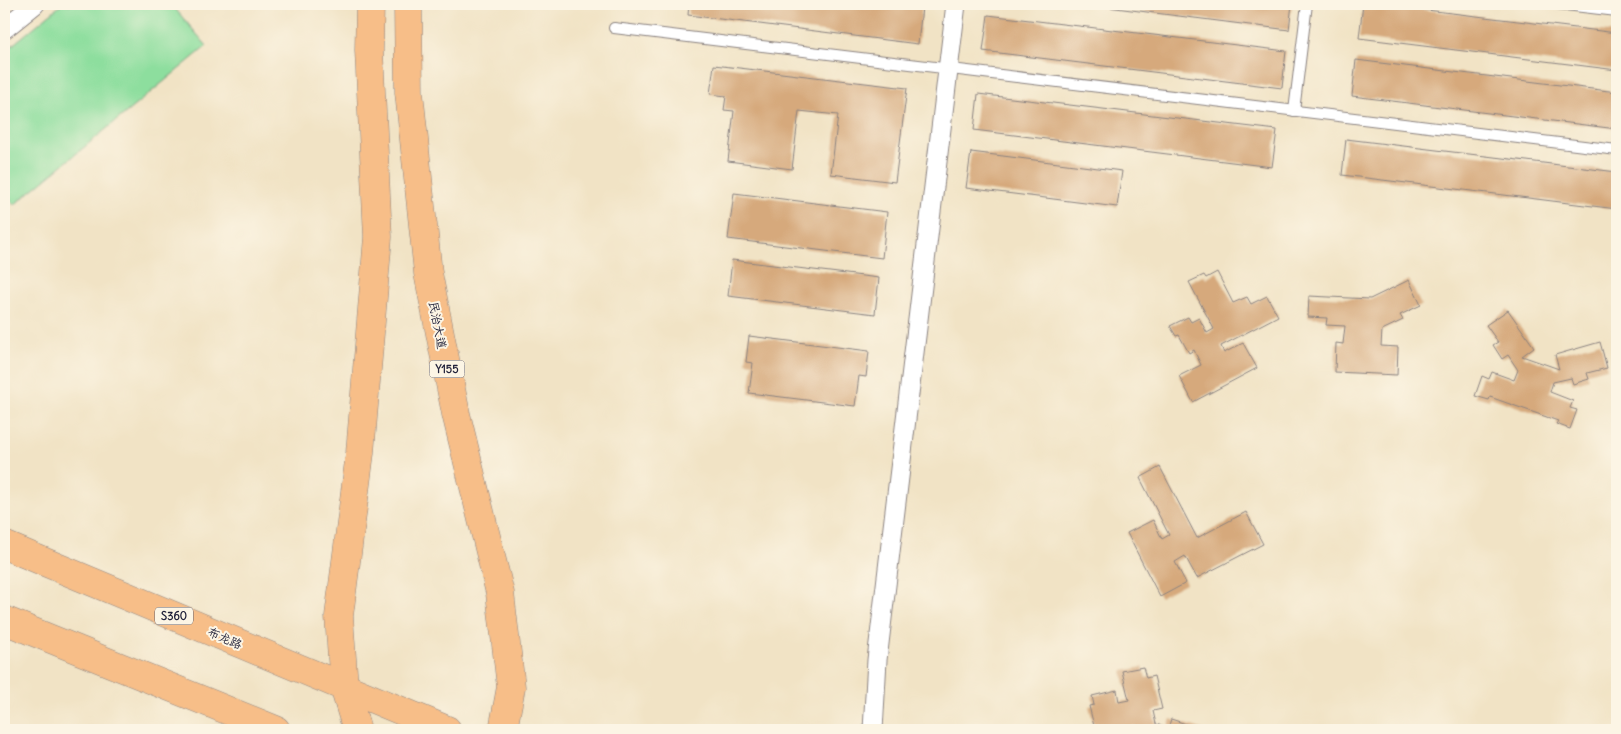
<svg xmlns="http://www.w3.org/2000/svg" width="1621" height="734" viewBox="0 0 1621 734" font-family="Delius,'LXGW WenKai TC',sans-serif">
  <rect width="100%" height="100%" fill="#fcf5e5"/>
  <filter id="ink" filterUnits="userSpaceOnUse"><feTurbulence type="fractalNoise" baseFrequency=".02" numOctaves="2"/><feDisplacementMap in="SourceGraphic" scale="10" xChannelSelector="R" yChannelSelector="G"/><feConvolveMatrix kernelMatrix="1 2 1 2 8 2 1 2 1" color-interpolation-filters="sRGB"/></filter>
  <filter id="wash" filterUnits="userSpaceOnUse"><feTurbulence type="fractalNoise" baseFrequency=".0096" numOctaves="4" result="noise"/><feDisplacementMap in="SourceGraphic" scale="20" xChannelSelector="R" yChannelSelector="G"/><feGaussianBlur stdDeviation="1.12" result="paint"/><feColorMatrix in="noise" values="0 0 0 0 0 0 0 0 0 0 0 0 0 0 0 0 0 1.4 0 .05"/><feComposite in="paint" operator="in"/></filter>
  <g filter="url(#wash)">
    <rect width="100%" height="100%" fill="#f1e3c5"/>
    <!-- green -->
    <path fill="#8dde9e" stroke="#58806c" d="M62,4H171L207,46L14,205L4,192V52Z"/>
    <g id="blocks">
      <!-- building -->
      <g fill="#d6a97b">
        <path d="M689,4H895L922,7L918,44L688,15Z"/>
        <path d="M1084,4H1292L1289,30Z"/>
        <path d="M1363,4H1377L1617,33V70L1359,38Z"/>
        <path d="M988,15L1286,51L1282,88L983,51Z"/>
        <path d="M1356,60L1617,92V129L1352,96Z"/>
        <path d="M714,65L907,88L895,182L831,174L838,115L799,111L792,169L728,161L734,111L724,110L726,96L710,94Z"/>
        <path d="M978,94L1277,130L1272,167L974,130Z"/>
        <path d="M1346,139L1617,172V209L1342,175Z"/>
        <path d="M971,152L1122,171L1117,207L966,188Z"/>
        <path d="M734,193L887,212L882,258L728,239Z"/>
        <path d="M732,260L879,278L875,314L728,296Z"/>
        <path d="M1217,272L1233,303L1247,297L1251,304L1267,296L1278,316L1221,346L1224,353L1243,343L1257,368L1193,402L1179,376L1201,365L1194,350L1189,353L1179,335L1176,336L1170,326L1188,317L1191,322L1199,318L1207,333L1214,329L1189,282L1204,275L1206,278Z"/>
        <path d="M1409,280L1421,305L1400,315L1403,320L1382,330L1381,346L1398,347L1397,375L1335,372L1336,343L1343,344L1345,326L1326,325L1327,318L1308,317L1309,296L1370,299Z"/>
        <path d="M1508,310L1534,347L1522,356L1559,369L1555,355L1600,342L1607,368L1587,373L1589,379L1573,384L1571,378L1553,382L1550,392L1573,401L1570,408L1577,410L1570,429L1556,424L1558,421L1490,397L1489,400L1475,396L1482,376L1489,379L1492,372L1514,380L1518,370L1508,355L1502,359L1493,345L1498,342L1486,325Z"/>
        <path d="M749,336L869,351L866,377L859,376L855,406L749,393L753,363L746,362Z"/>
        <path d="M1160,467L1197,538L1246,512L1263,544L1197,578L1185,556L1175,562L1186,583L1160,597L1127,533L1153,520L1162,539L1169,535L1140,478Z"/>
        <path d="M1143,667L1146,678L1154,676L1162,709L1153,711L1156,724L1168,728L1171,719L1204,730H1136L1135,726L1125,728L1126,730H1095L1089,706L1094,705L1092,696L1117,690L1119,702L1129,700L1122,671Z"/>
      </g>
    </g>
  </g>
  <g filter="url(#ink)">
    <use href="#blocks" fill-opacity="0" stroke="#8a8280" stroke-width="1"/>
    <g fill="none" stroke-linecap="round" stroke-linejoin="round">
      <!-- service casing -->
      <g stroke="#8a8280" stroke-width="12">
        <g id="service">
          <path d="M1557,4L1617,11"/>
          <path d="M614,28L1617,150"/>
          <path d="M1294,111L1307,4"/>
        </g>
      </g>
      <!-- minor casing -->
      <g stroke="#8a8280" stroke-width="21">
        <g id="minor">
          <path d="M4,29L35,4"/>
          <path d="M873,730L877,660L956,4"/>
        </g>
      </g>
      <!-- primary casing -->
      <g stroke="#8a8280" stroke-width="29">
        <g id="primary">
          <path d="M408,4L409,92L428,273L456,414L500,593L511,687L503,730"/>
          <path d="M4,545L447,730"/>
          <path d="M4,620L276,730"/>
          <path d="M357,730L344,687L339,616L360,453L378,237L369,50L370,4"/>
        </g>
      </g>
      <!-- service -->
      <use href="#service" stroke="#fff" stroke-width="10"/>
      <!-- minor -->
      <use href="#minor" stroke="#fff" stroke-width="19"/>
      <!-- primary -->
      <use href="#primary" stroke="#f7be88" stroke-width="28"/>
    </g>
  </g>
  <g text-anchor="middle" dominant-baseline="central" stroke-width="4" stroke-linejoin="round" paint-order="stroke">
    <!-- shield labels -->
    <g fill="#fcf5e5" stroke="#63616e" stroke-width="1">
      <rect x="429.5" y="360.5" width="35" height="17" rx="4"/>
      <rect x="155" y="607.5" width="38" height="17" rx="4"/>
    </g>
    <g font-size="11" font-weight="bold" fill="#22223b">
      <text x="447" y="369">Y155</text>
      <text x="174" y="616">S360</text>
    </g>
    <!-- street labels -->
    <g font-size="12" fill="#22223b" stroke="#fcf5e5">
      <text transform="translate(438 325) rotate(79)">民治大道</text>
      <text transform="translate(225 638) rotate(23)">布龙路</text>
    </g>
  </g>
  <!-- margin -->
  <rect width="1621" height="734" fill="none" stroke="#fcf5e5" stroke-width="20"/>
</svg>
